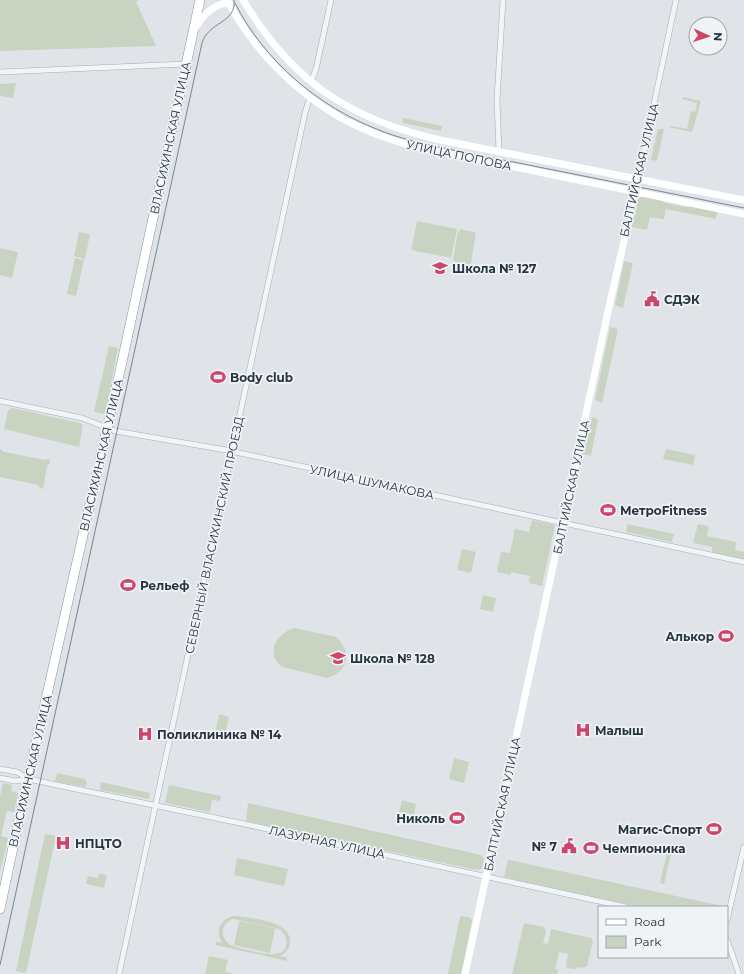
<svg xmlns="http://www.w3.org/2000/svg" width="744" height="974" viewBox="0 0 744 974" font-family="Montserrat,sans-serif">
  <rect width="100%" height="100%" fill="#e0e4e9"/>
  <!-- green -->
  <g fill="#c8d3c1" fill-rule="evenodd">
    <path d="M0,0H139L136,2L156,46L0,51Z"/>
    <path d="M16,83L13,98L0,96V84Z"/>
    <path d="M683,97L701,101L693,129L691,132L668,127L673,126L687,129L691,111L695,112L697,103L682,99Z"/>
    <path d="M403,118L442,126L441,131L403,123Z"/>
    <path d="M658,129H664L657,161L651,160Z"/>
    <path d="M643,196L657,198L666,203L685,207L695,206L717,211L716,219L666,209L664,219L650,217L647,230L632,227L638,199Z"/>
    <path d="M417,221L457,229L451,258L411,250Z"/>
    <path d="M461,229L474,232L476,233L471,263L468,265L456,263L453,259L458,232Z"/>
    <path d="M79,232L90,234L85,259L74,256Z"/>
    <path d="M0,248L18,252L12,278L0,275Z"/>
    <path d="M75,258L84,260L76,296L67,294Z"/>
    <path d="M624,261L633,263L623,308L615,305Z"/>
    <path d="M610,327L618,329L602,403L595,400Z"/>
    <path d="M109,346L118,348L105,414L94,412Z"/>
    <path d="M12,408L80,423L83,425L79,447L4,429L8,411Z"/>
    <path d="M593,417L598,420L591,456L583,454L588,435L591,419Z"/>
    <path d="M0,449L4,452L45,460L48,459L50,460V463L47,466L43,489L40,488L38,485L0,477Z"/>
    <path d="M666,449L695,455L693,465L663,459Z"/>
    <path d="M532,520L555,525L542,586L529,583L530,576L511,572V575L497,572L501,552L510,553L515,529L529,532Z"/>
    <path d="M627,524L674,534L672,542L626,532Z"/>
    <path d="M698,524L709,526L707,536L736,542L735,550L744,552V559L712,552V547L693,543Z"/>
    <path d="M462,549L476,552L471,573L457,570Z"/>
    <path d="M483,595L496,598L493,612L480,609Z"/>
    <path d="M294,628L336,637C352,651 349,672 327,678L282,667C265,653 276,634 294,628Z"/>
    <path d="M219,714L229,717L225,735L215,733Z"/>
    <path d="M454,758L469,762L464,783L449,779Z"/>
    <path d="M57,773L85,779L87,784L85,787L55,781Z"/>
    <path d="M101,782L150,793L149,799L100,790Z"/>
    <path d="M3,783L12,785L11,791L18,793L14,812L7,811L1,836L8,838L0,873V796Z"/>
    <path d="M169,785L221,796L220,801L212,800L210,812L165,803Z"/>
    <path d="M402,800L416,804L414,815L399,812Z"/>
    <path d="M248,803L481,855L484,858L482,869L477,870L246,821Z"/>
    <path d="M45,834L56,836L26,973L16,971Z"/>
    <path d="M669,844L673,845L664,884L660,883Z"/>
    <path d="M237,858L288,869L284,886L234,875Z"/>
    <path d="M508,860H509L727,907H640L504,877Z"/>
    <path d="M99,874L107,875L104,888L86,884L88,876L98,878Z"/>
    <path d="M233,916H238C253,919 290,921 290,941C290,948 286,953 280,956L287,958V961L216,945V942L222,943C215,932 220,919 233,916ZM233,919L276,928C290,933 291,953 275,954C267,955 236,948 229,944C219,936 221,924 233,919Z"/>
    <path d="M462,916L471,918L472,921L461,974H448L460,917Z"/>
    <path d="M239,921L275,928L270,953L234,945Z"/>
    <path d="M524,923L544,927L546,932L543,943L548,944L551,929L591,938L593,941L587,966L583,968L578,967L575,969L567,968L566,966L568,954L559,952L555,969H558L557,974H512Z"/>
    <path d="M209,956L228,960L225,972L234,974H205Z"/>
  </g>
  <g fill="none" stroke-linecap="round" stroke-linejoin="round">
    <!-- street casing -->
    <g stroke="#a5acb3" stroke-width="6">
      <g id="street">
        <path d="M0,72L186,64"/>
        <path d="M311,82L316,69L331,0"/>
        <path d="M499,152L497,100L503,0"/>
        <path d="M638,179L676,0"/>
        <path d="M0,401L82,418L115,431L226,450L744,562"/>
        <path d="M0,769L17,772L28,779L235,822L626,907"/>
        <path d="M0,778L15,781L28,779"/>
        <path d="M727,920L744,847"/>
        <path d="M727,940L739,974"/>
        <path d="M119,974L305,113L310,97"/>
      </g>
    </g>
    <!-- highway casing -->
    <g stroke="#87949f" stroke-width="10">
      <path id="highway" d="M0,909L19,819L122,362L200,0"/>
    </g>
    <!-- street -->
    <use href="#street" stroke="#f2f5f7" stroke-width="5"/>
    <!-- secondary -->
    <g stroke="#fff" stroke-width="7">
      <path d="M227,0C252,48 294,91 341,118C363,130 387,139 412,146L744,214"/>
      <path d="M243,0C292,81 348,119 440,140L744,200"/>
      <path d="M196,27C203,15 214,4 229,3"/>
      <path d="M465,974L609,307L638,179"/>
    </g>
    <!-- highway -->
    <use href="#highway" stroke="#fff" stroke-width="9"/>
    <!-- tram -->
    <g stroke="#798692" stroke-width="1">
      <path d="M235,3C264,61 319,107 379,130C398,138 418,142 438,147L744,208"/>
      <path d="M0,965L202,43C208,22 237,23 234,0"/>
    </g>
  </g>
  <!-- icons -->
  <defs>
    <g id="school-bare" transform="scale(1.2)"><path d="M0-5L7-2L0 1L-7-2ZM-4 1L0 2.5L4 1V4Q0 6-4 4Z" fill="#ce446b" stroke="#eff3f6" stroke-width="2.5" paint-order="stroke"/></g>
    <g id="civic-bare" transform="scale(1.2)"><path d="M-.6-6.5H3V-4.5H.6V-3L4-1V1h2V6H-6V1h2V-1L-.6-3ZM-1.2 2.5V6h2.4V2.5Z" fill="#ce446b" stroke="#eff3f6" stroke-width="2.5" paint-order="stroke"/></g>
    <g id="stadium-bare" transform="scale(1.2)"><path d="M0-5a6.5 5 0 1 0 0 10a6.5 5 0 1 0 0-10ZM-3.5-1.8h7v3.6h-7Z" fill="#ce446b" stroke="#eff3f6" stroke-width="2.5" paint-order="stroke"/></g>
    <g id="hospital-bare" transform="scale(1.2)"><path d="M-5-5h3v3.5h4V-5h3V5h-3V1.5h-4V5h-3Z" fill="#ce446b" stroke="#eff3f6" stroke-width="2.5" paint-order="stroke"/></g>
  </defs>
  <g fill-rule="evenodd">
    <use href="#school-bare" x="440" y="268"/>
    <use href="#civic-bare" x="652" y="299"/>
    <use href="#stadium-bare" x="218" y="377"/>
    <use href="#stadium-bare" x="608" y="510"/>
    <use href="#stadium-bare" x="128" y="585"/>
    <use href="#stadium-bare" x="726" y="636"/>
    <use href="#school-bare" x="338" y="658"/>
    <use href="#hospital-bare" x="583" y="730"/>
    <use href="#hospital-bare" x="145" y="734"/>
    <use href="#stadium-bare" x="457" y="818"/>
    <use href="#stadium-bare" x="714" y="829"/>
    <use href="#hospital-bare" x="63" y="843"/>
    <use href="#civic-bare" x="569" y="846"/>
    <use href="#stadium-bare" x="591" y="848"/>
  </g>
  <g text-anchor="middle" dominant-baseline="central" stroke-width="3.5" stroke-linejoin="round" paint-order="stroke">
    <!-- street labels -->
    <g font-size="12" fill="#283440" stroke="#eff3f6">
      <text transform="translate(170 138) rotate(-78)">ВЛАСИХИНСКАЯ УЛИЦА</text>
      <text transform="translate(459 155) rotate(12)">УЛИЦА ПОПОВА</text>
      <text transform="translate(639 170) rotate(-77)">БАЛТИЙСКАЯ УЛИЦА</text>
      <text transform="translate(101 455) rotate(-77)">ВЛАСИХИНСКАЯ УЛИЦА</text>
      <text transform="translate(372 482) rotate(12)">УЛИЦА ШУМАКОВА</text>
      <text transform="translate(571 487) rotate(-78)">БАЛТИЙСКАЯ УЛИЦА</text>
      <text transform="translate(214 535) rotate(-78)">СЕВЕРНЫЙ ВЛАСИХИНСКИЙ ПРОЕЗД</text>
      <text transform="translate(30 771) rotate(-77)">ВЛАСИХИНСКАЯ УЛИЦА</text>
      <text transform="translate(502 804) rotate(-78)">БАЛТИЙСКАЯ УЛИЦА</text>
      <text transform="translate(327 842) rotate(12)">ЛАЗУРНАЯ УЛИЦА</text>
    </g>
    <!-- poi labels -->
    <g font-size="12" font-weight="bold" fill="#283440" stroke="#eff3f6" text-anchor="start">
      <text x="452" y="268">Школа № 127</text>
      <text x="664" y="299">СДЭК</text>
      <text x="230" y="377">Body club</text>
      <text x="620" y="510">МетроFitness</text>
      <text x="140" y="585">Рельеф</text>
      <text x="714" y="636" text-anchor="end">Алькор</text>
      <text x="350" y="658">Школа № 128</text>
      <text x="595" y="730">Малыш</text>
      <text x="157" y="734">Поликлиника № 14</text>
      <text x="445" y="818" text-anchor="end">Николь</text>
      <text x="702" y="829" text-anchor="end">Магис-Спорт</text>
      <text x="75" y="843">НПЦТО</text>
      <text x="557" y="846" text-anchor="end">№ 7</text>
      <text x="603" y="848">Чемпионика</text>
    </g>
  </g>
  <!-- legend -->
  <rect x="598" y="906" width="130" height="52" fill="#eff3f6" stroke="#9fa7ad"/>
  <rect x="606" y="919" width="20" height="6" fill="#ffffff" stroke="#9fa7ad"/>
  <text x="634" y="926" font-size="12" fill="#283440">Road</text>
  <rect x="606" y="936" width="20" height="12" fill="#c8d3c1" stroke="#9fa7ad"/>
  <text x="634" y="946" font-size="12" fill="#283440">Park</text>
  <!-- north arrow -->
  <g transform="translate(708 36) rotate(93)"><circle r="19" fill="#eff3f6" stroke="#9fa7ad"/>
  <path d="M0-3L7 15L0 10L-7 15Z" fill="#ce446b"/>
  <text y="-6" font-size="11" font-weight="bold" text-anchor="middle" fill="#283440">N</text>
  </g>
</svg>
